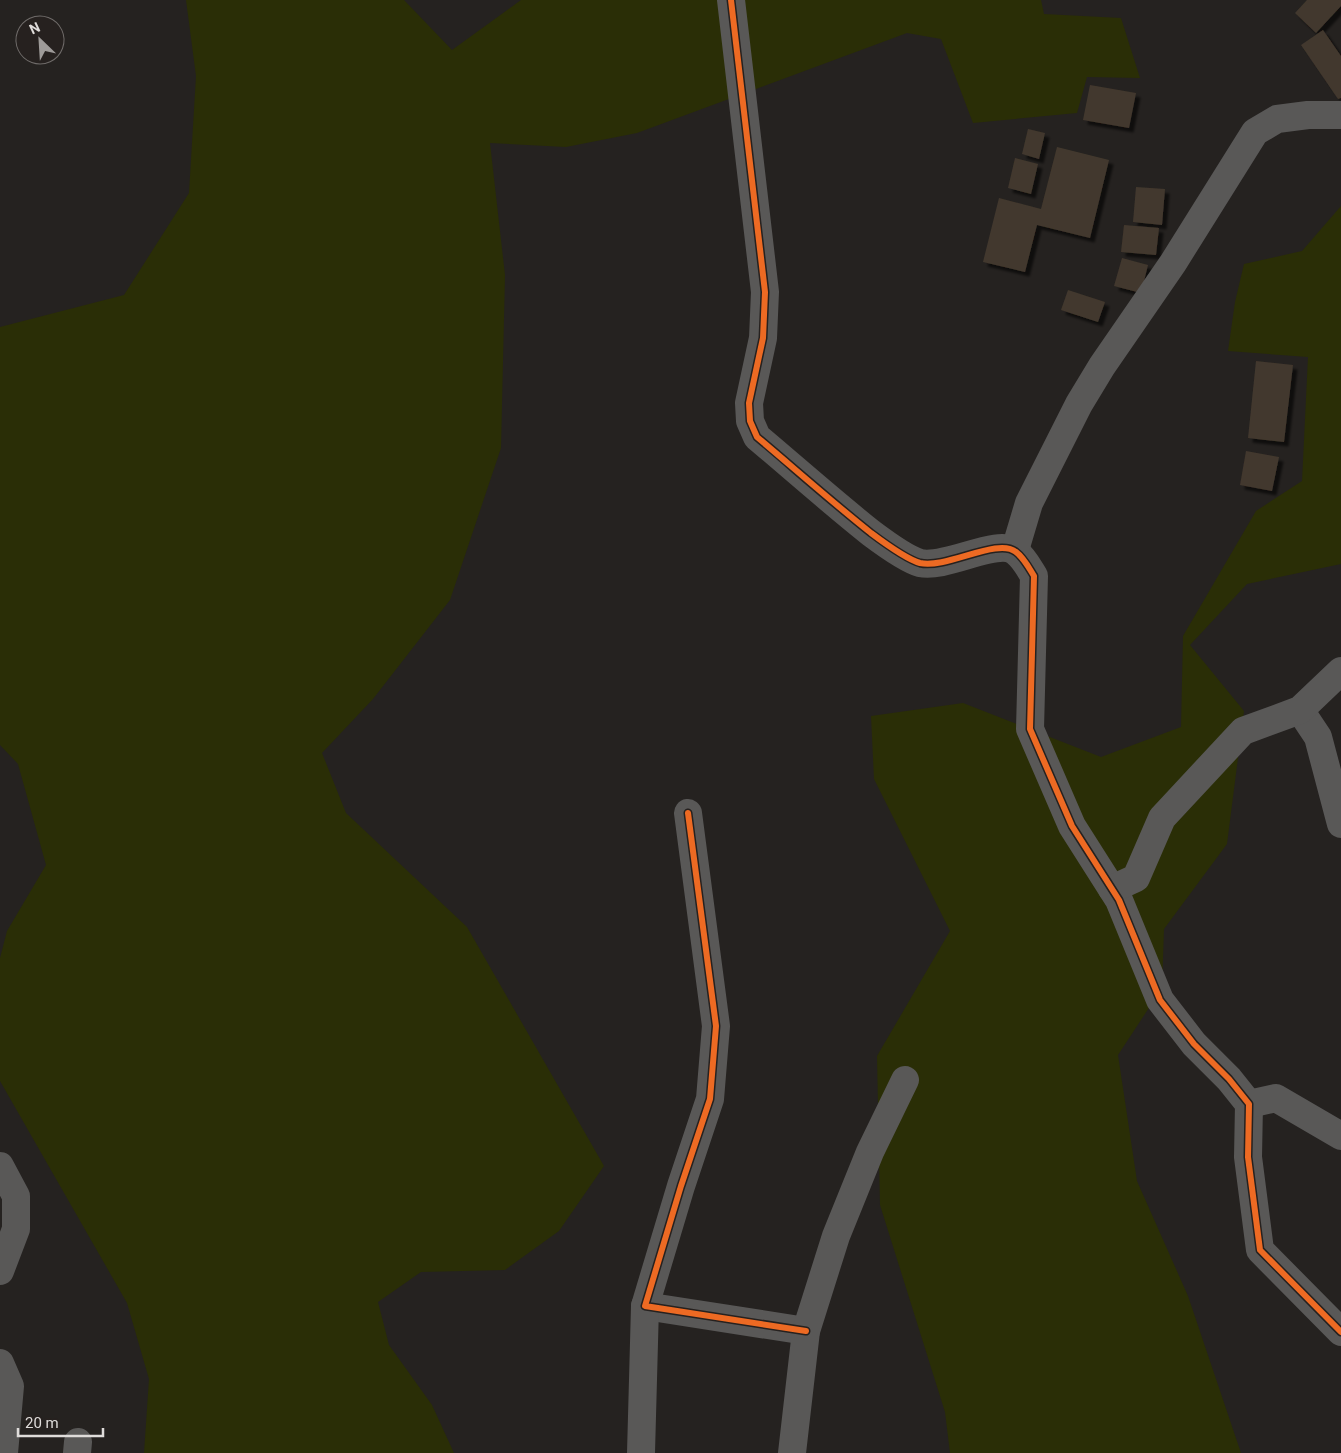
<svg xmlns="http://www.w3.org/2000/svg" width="1341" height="1453" viewBox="0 0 1341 1453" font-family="Roboto,sans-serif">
  <defs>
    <filter id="shadow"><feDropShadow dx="4.5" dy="4.5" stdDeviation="1" flood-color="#0009"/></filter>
  </defs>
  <rect width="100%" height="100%" fill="#252220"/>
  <!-- green -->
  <g fill="#2a2e06">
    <path d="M186,0H404L452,50L521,0H1041L1044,14L1121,18L1140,78L1087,77L1077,113L973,123L941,39L907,33L637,133L566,147L490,143L505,275L501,448L450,600L373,699L322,753L346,813L467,927L604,1166L559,1231L505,1270L421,1272L378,1302L389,1345L432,1405L454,1453H144L149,1379L127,1303L0,1081V958L7,931L46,865L18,764L0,745V327L124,295L189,193L196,76Z"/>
    <path d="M1341,206V564L1247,584L1190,645L1244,711L1227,844L1164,929L1162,988L1118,1055L1137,1181L1188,1296L1241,1453H950L945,1412L880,1205L877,1056L950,931L874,779L871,716L963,703L1101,757L1181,727L1183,636L1256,511L1302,481L1308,357L1228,351L1235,302L1244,264L1302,251Z"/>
  </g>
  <!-- building -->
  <g fill="#42382d" filter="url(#shadow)">
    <path d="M1307,0H1341V6L1316,33L1295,13Z"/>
    <path d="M1323,30L1341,56V98L1338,99L1301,45Z"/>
    <path d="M1090,85L1136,93L1129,128L1083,120Z"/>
    <path d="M1028,129L1045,133L1039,159L1022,154Z"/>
    <path d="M1057,147L1109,160L1090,238L1037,225L1025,272L983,262L999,198L1041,209Z"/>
    <path d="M1015,158L1038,164L1031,194L1008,188Z"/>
    <path d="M1136,187L1165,189L1162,225L1133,222Z"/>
    <path d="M1124,225L1159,228L1156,255L1121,252Z"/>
    <path d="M1122,258L1148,265L1141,293L1114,286Z"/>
    <path d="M1068,290L1105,302L1098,322L1061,310Z"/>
    <path d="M1256,361L1293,365L1284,442L1248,438Z"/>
    <path d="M1246,451L1279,457L1272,491L1240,485Z"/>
  </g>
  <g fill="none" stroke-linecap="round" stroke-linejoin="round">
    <!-- minor -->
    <g stroke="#595857" stroke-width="28">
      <path d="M731,0L765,292L763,338L749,403L750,421L757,437C795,469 832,502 871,533C883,542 906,559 920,563C947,569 998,537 1016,552C1024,558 1029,568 1034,576L1030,729L1072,826L1119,900L1160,1000L1194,1044L1229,1079L1249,1104L1248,1157L1260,1250L1341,1332"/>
      <path d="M1015,550L1029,503L1079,404L1102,366L1173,263L1255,132L1277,119L1308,115H1341"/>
      <path d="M1300,710L1318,737L1341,824"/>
      <path d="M1112,889L1136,878L1162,818L1243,731L1300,710L1341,671"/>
      <path d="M1249,1104L1276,1098L1341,1136"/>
      <path d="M0,1166L16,1196V1229L0,1271"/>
      <path d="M645,1306L806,1331"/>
      <path d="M0,1363L10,1386L4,1453"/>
      <path d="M77,1453L78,1442"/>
      <path d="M641,1453L645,1306L681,1186L710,1099L716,1026L688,813"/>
      <path d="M792,1453L806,1331L836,1236L870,1152L905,1080"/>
    </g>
    <!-- cycleway casing -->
    <g stroke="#26211f" stroke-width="9">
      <g id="cycleway">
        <path d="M731,0L765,292L763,338L749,403L750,421L757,437C795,469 832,502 871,533C883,542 906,559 920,563C947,569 998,537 1016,552C1024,558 1029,568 1034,576L1030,729L1072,826L1119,900L1160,1000L1194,1044L1229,1079L1249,1104L1248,1157L1260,1250L1341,1332"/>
        <path d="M688,813L716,1026L710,1099L681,1186L645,1306L806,1331"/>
      </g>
    </g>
    <!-- cycleway -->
    <use href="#cycleway" stroke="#ed6a23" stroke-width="6"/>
  </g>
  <!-- north arrow -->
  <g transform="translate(40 40) rotate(335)"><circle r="24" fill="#26211f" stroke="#706c6a"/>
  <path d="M0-4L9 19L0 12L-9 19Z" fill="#9e9b99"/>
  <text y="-8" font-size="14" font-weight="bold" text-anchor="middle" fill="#dfdcda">N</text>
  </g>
  <!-- scale -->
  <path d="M18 1428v8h85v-8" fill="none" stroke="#dfdcda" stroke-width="2.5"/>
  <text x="25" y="1428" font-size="15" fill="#dfdcda" stroke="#26211f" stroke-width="4" paint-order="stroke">20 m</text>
</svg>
